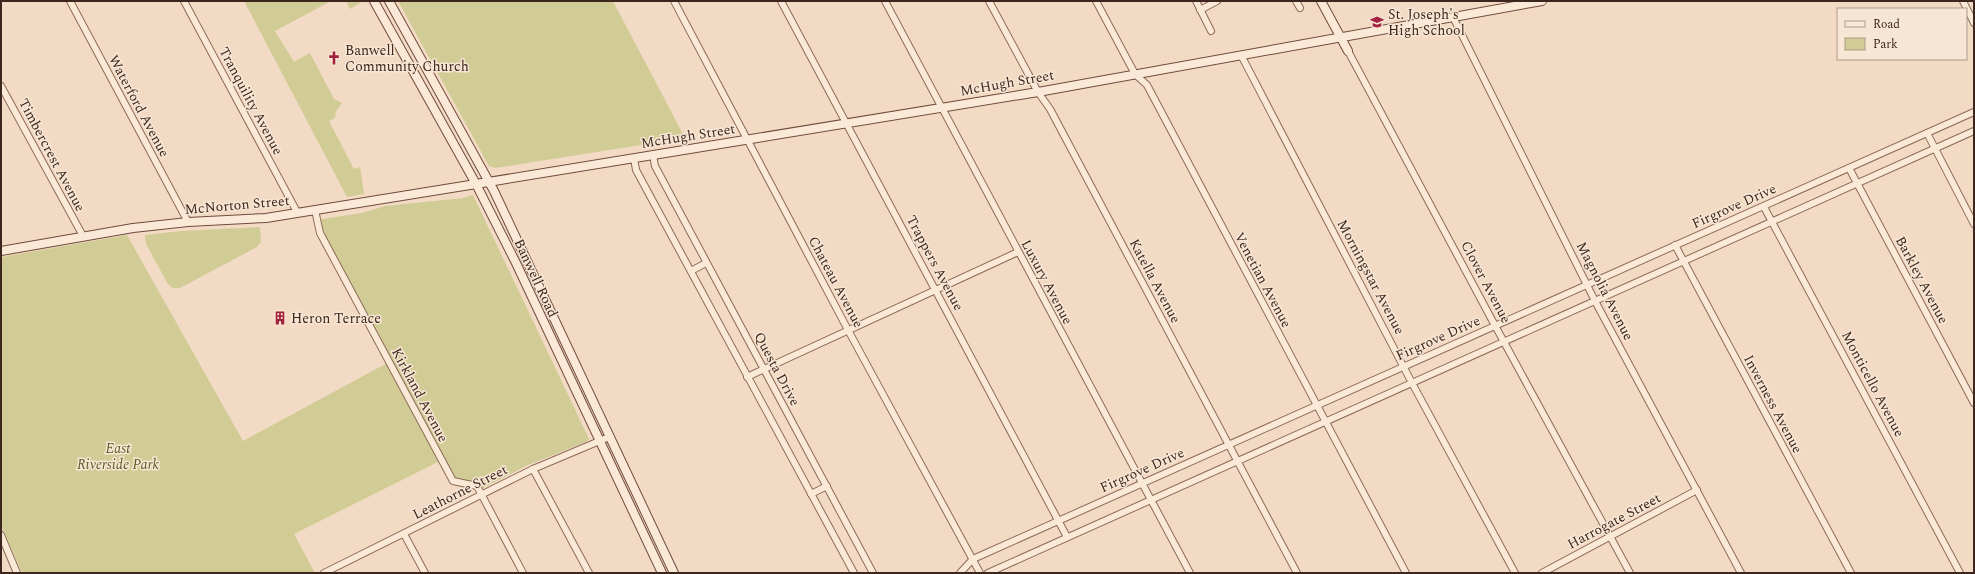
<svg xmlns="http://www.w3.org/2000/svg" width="1975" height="574" viewBox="0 0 1975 574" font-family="Spectral,serif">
  <rect width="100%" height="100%" fill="#f2dac4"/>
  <!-- green -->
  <g fill="#d1cc96">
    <path d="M244,1H331L275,31L294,62L310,53L334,99L342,103L336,111L335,118L329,121L354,169L360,167L364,194L347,197Z"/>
    <path d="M346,1H363L350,9Z"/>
    <path d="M398,1H613L685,138L495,168L489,166Z"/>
    <path d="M473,195L589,439L586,442L528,465L479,490L453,481L442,460L294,534L315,573H22L1,525V257L127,235L243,441L389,362L316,220L362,213L385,206L463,198Z"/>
    <path d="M260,227L261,242L257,247L180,288H173L168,284L146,244L145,235L181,231Z"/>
  </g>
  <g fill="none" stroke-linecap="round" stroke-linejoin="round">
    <!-- street casing -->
    <g stroke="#8e6a58" stroke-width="8">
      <g id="street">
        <path d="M70,1L188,222"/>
        <path d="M184,1L297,212"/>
        <path d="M674,1L848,330L980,573"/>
        <path d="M781,1L1067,537"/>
        <path d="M885,1L1190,573"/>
        <path d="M989,1L1038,92L1050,109L1297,573"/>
        <path d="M1096,1L1135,74L1147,85L1406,573"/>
        <path d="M1196,1L1211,31"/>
        <path d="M1296,1L1300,8"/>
        <path d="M1963,1L1974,23"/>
        <path d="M1200,10L1217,1"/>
        <path d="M1453,17L1595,301L1741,573"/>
        <path d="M1348,51L1492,320L1630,573"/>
        <path d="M1241,55L1412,383L1515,573"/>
        <path d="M1,86L83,236"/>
        <path d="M1927,133L1974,224"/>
        <path d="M653,155L655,166L873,573"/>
        <path d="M634,158L636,170L854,573"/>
        <path d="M1849,168L1974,403"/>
        <path d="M1764,207L1960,573"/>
        <path d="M315,210L320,233L453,481L477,486L523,573"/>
        <path d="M1675,245L1851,573"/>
        <path d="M691,271L706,263"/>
        <path d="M747,377L1018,252"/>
        <path d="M533,469L589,573"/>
        <path d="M811,494L827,486"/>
        <path d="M404,534L425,573"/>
        <path d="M1,535L17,573"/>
        <path d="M324,573L533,469L609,437"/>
        <path d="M960,573L973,559L1974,112"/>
        <path d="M988,573L1974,131"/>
        <path d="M1542,573L1697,490"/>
      </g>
    </g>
    <!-- secondary casing -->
    <g stroke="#704b3c" stroke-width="10">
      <g id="secondary">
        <path d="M374,1L476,184L516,263L662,573"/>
        <path d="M389,1L494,191L674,573"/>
        <path d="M1321,1L1348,51"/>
        <path d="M1,251L133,228L188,222L266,218L476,184L1038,92L1542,1"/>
      </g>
    </g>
    <!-- street -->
    <use href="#street" stroke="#fbe9d8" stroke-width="6"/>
    <!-- secondary -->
    <use href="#secondary" stroke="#fbe9d8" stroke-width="8"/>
  </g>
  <!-- icons -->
  <defs>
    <g id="school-bare" transform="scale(1.08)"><path d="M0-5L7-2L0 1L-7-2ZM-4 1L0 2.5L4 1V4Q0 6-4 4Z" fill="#a2233f" stroke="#f8e6d4" stroke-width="2.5" paint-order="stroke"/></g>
    <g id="church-bare" transform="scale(1.08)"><path d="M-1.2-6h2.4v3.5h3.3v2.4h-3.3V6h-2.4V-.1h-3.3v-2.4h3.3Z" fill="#a2233f" stroke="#f8e6d4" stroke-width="2.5" paint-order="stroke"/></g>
    <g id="building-bare" transform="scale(1.08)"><path d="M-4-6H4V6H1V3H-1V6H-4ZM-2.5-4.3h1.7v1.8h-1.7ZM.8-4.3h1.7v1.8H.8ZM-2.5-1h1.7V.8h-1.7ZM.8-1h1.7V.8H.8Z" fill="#a2233f" stroke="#f8e6d4" stroke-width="2.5" paint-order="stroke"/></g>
  </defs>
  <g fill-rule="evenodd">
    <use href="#school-bare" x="1377" y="22"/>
    <use href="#church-bare" x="334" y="58"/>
    <use href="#building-bare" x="280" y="318"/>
  </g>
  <g text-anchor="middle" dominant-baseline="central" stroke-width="3" stroke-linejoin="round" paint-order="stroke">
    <!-- poi labels -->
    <g font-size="14" fill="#3d261e" stroke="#f8e6d4" text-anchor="start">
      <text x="1388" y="14">St. Joseph's<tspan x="1388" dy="16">High School</tspan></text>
      <text x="345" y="50">Banwell<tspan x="345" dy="16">Community Church</tspan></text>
      <text x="291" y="318">Heron Terrace</text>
    </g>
    <!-- street labels -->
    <g font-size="14" fill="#3d261e" stroke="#f8e6d4">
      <text transform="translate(1007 83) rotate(-10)">McHugh Street</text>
      <text transform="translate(251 101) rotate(62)">Tranquility Avenue</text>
      <text transform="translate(139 106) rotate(62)">Waterford Avenue</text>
      <text transform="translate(688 136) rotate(-9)">McHugh Street</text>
      <text transform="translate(52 155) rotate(62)">Timbercrest Avenue</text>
      <text transform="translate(237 205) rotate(-5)">McNorton Street</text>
      <text transform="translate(1734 206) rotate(-24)">Firgrove Drive</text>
      <text transform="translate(935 263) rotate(62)">Trappers Avenue</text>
      <text transform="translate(1371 277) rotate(62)">Morningstar Avenue</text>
      <text transform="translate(536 278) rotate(65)">Banwell Road</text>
      <text transform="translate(1263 280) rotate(62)">Venetian Avenue</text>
      <text transform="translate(1922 280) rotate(62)">Barkley Avenue</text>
      <text transform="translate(1155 281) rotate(62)">Katella Avenue</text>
      <text transform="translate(836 282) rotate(62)">Chateau Avenue</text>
      <text transform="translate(1047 282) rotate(62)">Luxury Avenue</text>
      <text transform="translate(1486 282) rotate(62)">Clover Avenue</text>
      <text transform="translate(1605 291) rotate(63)">Magnolia Avenue</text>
      <text transform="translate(1438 338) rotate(-24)">Firgrove Drive</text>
      <text transform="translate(777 369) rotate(62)">Questa Drive</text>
      <text transform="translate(1873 384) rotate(62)">Monticello Avenue</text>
      <text transform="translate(420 395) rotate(62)">Kirkland Avenue</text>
      <text transform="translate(1773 404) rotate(62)">Inverness Avenue</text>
      <text transform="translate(1142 470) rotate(-24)">Firgrove Drive</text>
      <text transform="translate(460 492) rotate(-27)">Leathorne Street</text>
      <text transform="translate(1614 521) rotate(-28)">Harrogate Street</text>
    </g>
    <!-- park labels -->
    <g font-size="14" font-style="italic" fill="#595b23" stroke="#f8e6d4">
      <text x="118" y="448">East<tspan x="118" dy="16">Riverside Park</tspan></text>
    </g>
  </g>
  <!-- border -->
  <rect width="1975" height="574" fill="none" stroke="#3d261e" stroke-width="4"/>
  <!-- legend -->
  <rect x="1837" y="8" width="130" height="52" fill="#f8e6d4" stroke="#ad998b"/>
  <rect x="1845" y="21" width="20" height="6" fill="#fbe9d8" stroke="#ad998b"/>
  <text x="1873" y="28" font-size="12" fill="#3d261e">Road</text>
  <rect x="1845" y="38" width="20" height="12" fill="#d1cc96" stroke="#ad998b"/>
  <text x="1873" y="48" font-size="12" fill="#3d261e">Park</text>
</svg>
